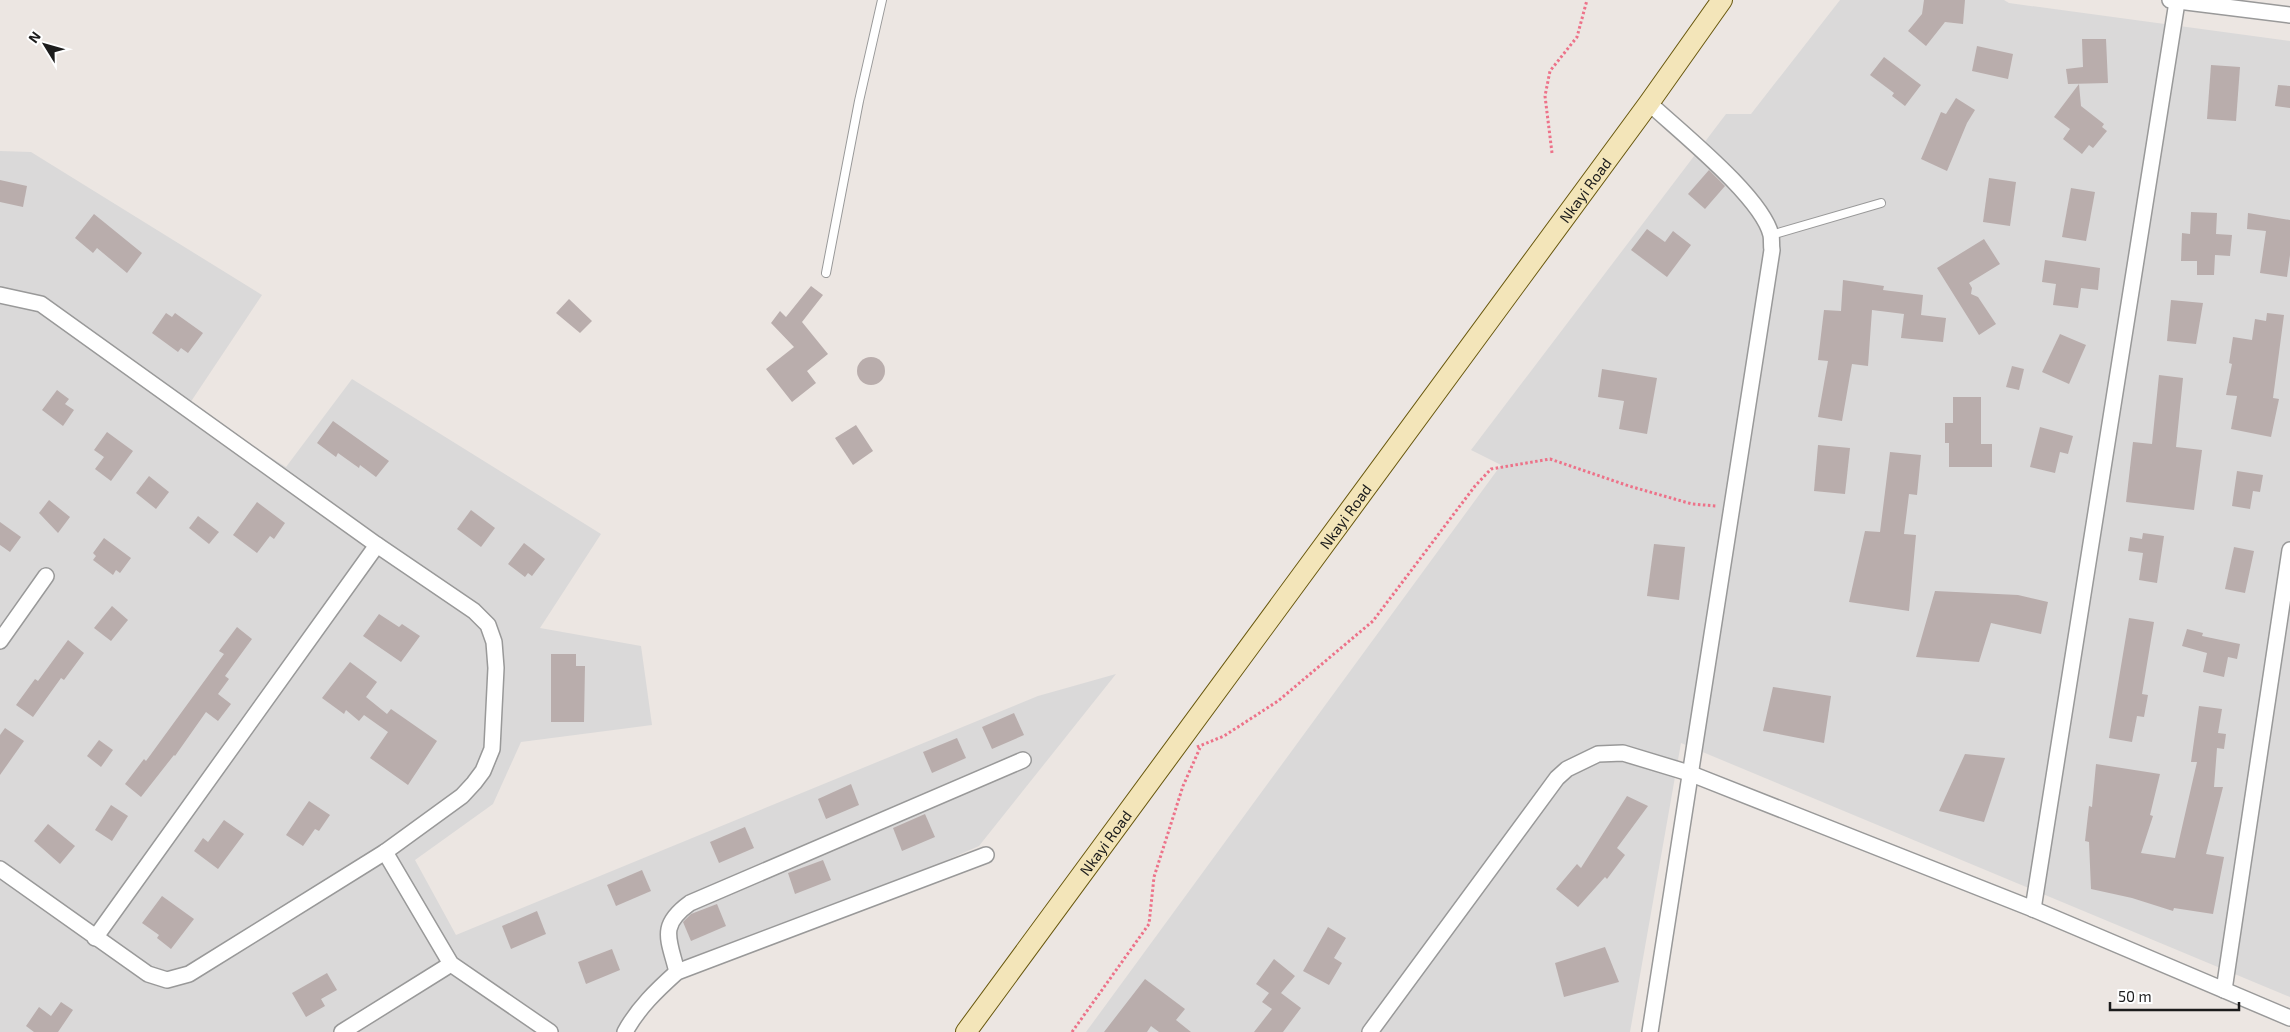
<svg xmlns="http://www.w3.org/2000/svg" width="2290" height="1032" viewBox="0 0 2290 1032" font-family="'Exo 2',sans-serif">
  <rect width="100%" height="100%" fill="#ece6e2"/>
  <!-- residential -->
  <g fill="#dad9d9">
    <path d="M1840,0H2004L2009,3L2290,41V997L1681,743L1630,1032H1086L1501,465L1471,450L1726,114H1751Z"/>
    <path d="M0,151L31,152L262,295L188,406L286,467L352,379L601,534L540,628L641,646L652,725L521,742L493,804L415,860L456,935L1038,696L1116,674L979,846L654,989L626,1032H0Z"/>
  </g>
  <!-- building -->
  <g fill="#b9adac">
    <path d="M1924,0H1965L1963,24L1945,22L1926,46L1908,31L1922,14Z"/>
    <path d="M2082,39H2106L2108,83L2068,84L2066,69L2083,67Z"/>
    <path d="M1977,46L2013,54L2008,79L1972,71Z"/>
    <path d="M1884,57L1921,85L1905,106L1892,96L1894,93L1870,75Z"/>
    <path d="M2211,65L2240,67L2236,121L2207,119Z"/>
    <path d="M2079,84L2081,106L2104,124L2102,127L2107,131L2093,148L2089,145L2082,154L2063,139L2070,129L2054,117Z"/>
    <path d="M2278,85L2290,86V108L2275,106Z"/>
    <path d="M1956,98L1975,110L1967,123L1947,171L1921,159L1941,112L1946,114Z"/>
    <path d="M1709,170L1725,186L1705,209L1688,194Z"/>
    <path d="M1989,178L2016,182L2010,226L1983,222Z"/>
    <path d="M0,180L27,186L23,207L0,202Z"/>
    <path d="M2071,188L2095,192L2086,241L2062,237Z"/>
    <path d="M2191,212L2217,213L2216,234L2232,235L2230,256L2215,255L2214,275H2197V261H2181L2182,233L2190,234Z"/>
    <path d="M2248,213L2290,220V255L2287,277L2260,273L2266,231L2247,229Z"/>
    <path d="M94,214L142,253L127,273L97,248L93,253L75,238Z"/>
    <path d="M1647,229L1665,242L1673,231L1691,245L1667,277L1631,250Z"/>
    <path d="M1984,239L2000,264L1969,283L1972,288L1971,294L1978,297L1996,324L1979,335L1937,268Z"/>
    <path d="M2045,260L2100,268L2098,290L2081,288L2078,308L2053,305L2056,284L2042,282Z"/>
    <path d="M1843,280L1884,286L1883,290L1923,295L1921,315L1946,318L1943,342L1901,338L1904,314L1872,310L1868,366L1852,364L1842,421L1818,417L1828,361L1818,360L1824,310L1841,311Z"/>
    <path d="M811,286L823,295L802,322L828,354L807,371L816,383L792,402L766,369L794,347L771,323L780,311L786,317Z"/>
    <path d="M569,299L592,321L580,333L556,313Z"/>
    <path d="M2171,300L2203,303L2196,344L2167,341Z"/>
    <path d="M166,313L172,317L175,313L203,333L188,353L181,348L178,352L152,333Z"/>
    <path d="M2267,313L2284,315L2273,398L2279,399L2271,437L2231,429L2237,396L2226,395L2232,364L2229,363L2233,337L2252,340L2255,319L2266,321Z"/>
    <path d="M2060,334L2086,345L2069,384L2042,372Z"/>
    <circle cx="871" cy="371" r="14"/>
    <path d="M2012,366L2024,369L2019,390L2006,387Z"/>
    <path d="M1602,369L1657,378L1647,434L1619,429L1624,401L1598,397Z"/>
    <path d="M2159,375L2183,378L2176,447L2202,450L2194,510L2126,502L2133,442L2152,444Z"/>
    <path d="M57,390L69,399L65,404L74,410L63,426L42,410Z"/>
    <path d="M1953,397H1981V444H1992V467H1949V443H1945V423H1953Z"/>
    <path d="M333,421L389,461L376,477L360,465L359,468L338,453L336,457L317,443Z"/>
    <path d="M856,425L873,451L853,465L835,438Z"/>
    <path d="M2040,427L2073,436L2068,454L2060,452L2055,473L2030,467Z"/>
    <path d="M107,432L133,451L111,481L95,469L104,457L94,450Z"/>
    <path d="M1818,445L1850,448L1845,494L1814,491Z"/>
    <path d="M1890,452L1921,455L1917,495L1909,494L1904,534L1916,535L1909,611L1849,602L1865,531L1880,532Z"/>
    <path d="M2237,471L2263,475L2260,492L2253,491L2250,509L2232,506Z"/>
    <path d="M149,476L169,492L156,509L136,493Z"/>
    <path d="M49,500L70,517L58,533L39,513Z"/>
    <path d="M257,502L285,523L274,539L270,536L257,553L233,535Z"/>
    <path d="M471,510L495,528L481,547L457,529Z"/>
    <path d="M198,516L219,532L209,544L189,528Z"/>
    <path d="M0,522L21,537L10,552L0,545Z"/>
    <path d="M2143,533L2164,536L2157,583L2139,580L2143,553L2128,551L2130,537L2142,539Z"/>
    <path d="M104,538L131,558L120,573L116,570L113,575L93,560L96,556L93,553Z"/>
    <path d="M524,543L545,559L532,576L528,573L525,577L508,564Z"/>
    <path d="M1654,544L1685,547L1679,600L1647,596Z"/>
    <path d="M2234,547L2254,551L2245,593L2225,589Z"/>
    <path d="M1935,591L2018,595L2048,602L2041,634L1991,623L1979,662L1916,657Z"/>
    <path d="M112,606L128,620L111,641L94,628Z"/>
    <path d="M379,614L399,627L402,624L420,636L401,662L363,636Z"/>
    <path d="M2129,618L2154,622L2142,694L2148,695L2144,717L2137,716L2132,742L2109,738Z"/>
    <path d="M237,627L252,639L225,676L229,679L218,694L231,704L218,721L206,712L175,756L174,755L141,797L125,784L144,759L146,761L224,654L219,651Z"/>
    <path d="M2187,629L2203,633L2202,636L2240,644L2237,659L2228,657L2224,677L2203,672L2207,653L2182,646Z"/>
    <path d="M68,640L84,653L64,680L61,678L33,717L16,705L35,679L38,681Z"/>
    <path d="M551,654H576V666H585L584,722H551Z"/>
    <path d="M350,662L377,682L366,697L387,714L391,709L437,741L408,785L370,758L388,732L364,715L359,721L346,710L344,714L322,698Z"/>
    <path d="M1773,687L1831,696L1824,743L1763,731Z"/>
    <path d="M2199,706L2222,709L2218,733L2226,734L2224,749L2217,748L2214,787H2223L2206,854L2224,857L2213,914L2174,908L2173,911L2132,898L2091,889L2089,842L2085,841L2089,806L2092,807L2096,764L2160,774L2150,815L2153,816L2141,853L2175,858L2197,762H2191Z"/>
    <path d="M1014,713L1024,735L992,749L982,727Z"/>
    <path d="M5,728L24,741L0,775V735Z"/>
    <path d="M957,738L966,758L932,773L923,752Z"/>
    <path d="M99,740L113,750L101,767L87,756Z"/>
    <path d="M1965,754L2005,758L1984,822L1939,811Z"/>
    <path d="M851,784L859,805L826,819L818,799Z"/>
    <path d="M1627,796L1648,806L1617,848L1625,855L1607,879L1605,877L1578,907L1556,889L1577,864L1581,868Z"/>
    <path d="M309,801L330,815L319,831L315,829L303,846L286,835Z"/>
    <path d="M111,805L128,816L112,841L95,830Z"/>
    <path d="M925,814L935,837L902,851L893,828Z"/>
    <path d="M224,820L244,834L218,869L194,851L203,838L208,842Z"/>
    <path d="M48,824L75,846L60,864L34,841Z"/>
    <path d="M745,827L754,848L719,863L710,842Z"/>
    <path d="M823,860L831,880L795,894L788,873Z"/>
    <path d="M642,870L651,891L616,906L607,885Z"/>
    <path d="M162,896L194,919L171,949L157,938L159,935L142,923Z"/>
    <path d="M717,904L726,926L691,941L683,922L691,914Z"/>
    <path d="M537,911L546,934L511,949L502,926Z"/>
    <path d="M1328,927L1346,938L1334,958L1342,963L1329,985L1303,971Z"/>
    <path d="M1605,947L1619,982L1564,997L1555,963Z"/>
    <path d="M612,949L620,970L586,984L578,962Z"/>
    <path d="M1274,959L1295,976L1281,993L1301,1008L1283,1032H1254L1272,1009L1262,1002L1269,993L1256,984Z"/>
    <path d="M327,973L337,990L321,999L325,1006L306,1017L292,993Z"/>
    <path d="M1145,979L1185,1009L1176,1020L1191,1032H1159L1151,1026L1147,1032H1104Z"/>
    <path d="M61,1002L73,1010L58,1032H34L26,1026L39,1007L51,1016Z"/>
  </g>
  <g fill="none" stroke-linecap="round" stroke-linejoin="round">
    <!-- service casing -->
    <g stroke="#999" stroke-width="10">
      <g id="service">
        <path d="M1771,235L1881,203"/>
        <path d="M826,273L859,101L882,0"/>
      </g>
    </g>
    <!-- minor casing -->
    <g stroke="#999" stroke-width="18">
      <g id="minor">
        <path d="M2170,0L2290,15"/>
        <path d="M1649,103C1679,131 1762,197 1771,235C1772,240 1771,245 1772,250L1650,1032"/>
        <path d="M0,295L41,304L377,545L474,611L488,625L494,642L496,668L492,749L483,771L474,783L462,796L385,852L189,974L167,980L148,974L0,869"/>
        <path d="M0,641L46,576"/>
        <path d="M385,852L451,964L550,1032"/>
        <path d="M2033,909L2177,2"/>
        <path d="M95,938L377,545"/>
        <path d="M677,972C669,939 658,926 690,903L1023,760"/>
        <path d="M2224,990L2290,550"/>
        <path d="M342,1032L451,964"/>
        <path d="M625,1032C638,1008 657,990 677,972L986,855"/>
        <path d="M1370,1032L1557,778L1567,769L1598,754L1623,753L1689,773L2033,909L2290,1018"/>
      </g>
    </g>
    <!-- secondary casing -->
    <g stroke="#68570d" stroke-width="22">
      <g id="secondary">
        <path id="s1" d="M966,1032L1649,103L1722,0"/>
      </g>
    </g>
    <!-- path -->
    <g stroke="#ed7289" stroke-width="3" stroke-dasharray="2.5 2.5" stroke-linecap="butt">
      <path d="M1552,153L1545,96L1550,71L1577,37L1587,0"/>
      <path d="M1197,747L1224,736L1278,701L1373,621L1475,486L1491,469L1550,459L1629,486L1692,504L1716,506"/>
      <path d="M1072,1032L1149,924L1154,877L1183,786L1200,748"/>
    </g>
    <!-- service -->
    <use href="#service" stroke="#fff" stroke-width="8"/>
    <!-- minor -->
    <use href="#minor" stroke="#fff" stroke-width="15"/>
    <!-- secondary -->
    <use href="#secondary" stroke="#f3e5b9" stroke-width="20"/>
  </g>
  <g text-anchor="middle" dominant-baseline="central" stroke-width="4" stroke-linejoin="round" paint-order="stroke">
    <!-- street labels -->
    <g font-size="15" fill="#1c1c1c" stroke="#fff">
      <text stroke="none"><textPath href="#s1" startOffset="1045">Nkayi Road</textPath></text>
      <text stroke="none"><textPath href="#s1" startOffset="640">Nkayi Road</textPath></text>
      <text stroke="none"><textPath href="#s1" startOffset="235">Nkayi Road</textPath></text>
    </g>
  </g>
  <!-- north arrow -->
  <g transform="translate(45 45) rotate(307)" stroke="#ffffff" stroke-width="4" paint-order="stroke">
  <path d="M0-4L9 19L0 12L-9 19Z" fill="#1c1c1c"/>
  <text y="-8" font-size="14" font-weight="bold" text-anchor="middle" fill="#1c1c1c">N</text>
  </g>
  <!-- scale -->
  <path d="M2110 1002v8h129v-8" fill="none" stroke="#1c1c1c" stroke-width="2.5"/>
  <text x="2118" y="1002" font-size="15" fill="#1c1c1c" stroke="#ffffff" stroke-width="4" paint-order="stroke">50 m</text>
</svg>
